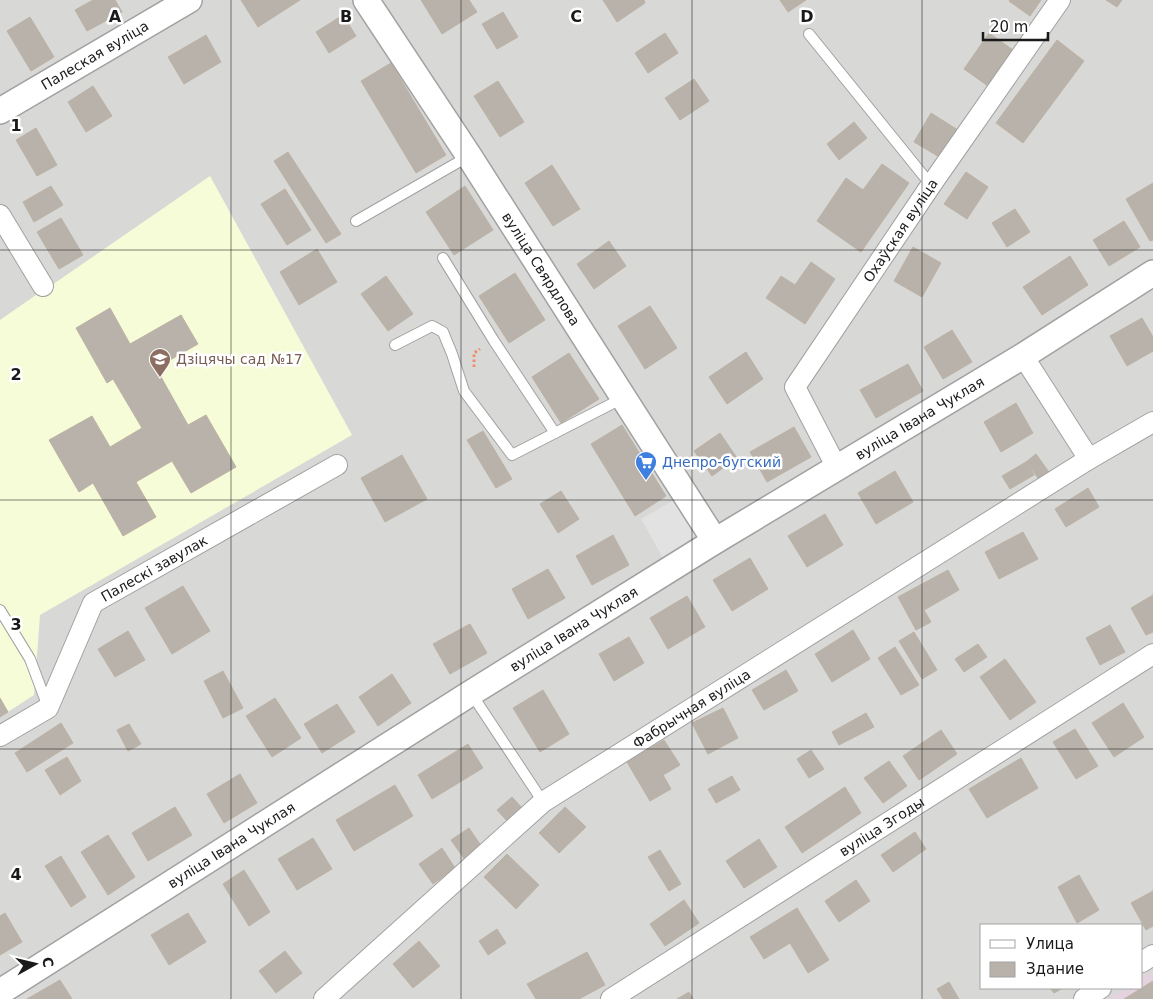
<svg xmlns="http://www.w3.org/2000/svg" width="1153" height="999" viewBox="0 0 1153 999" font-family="'DejaVu Sans',sans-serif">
  <rect width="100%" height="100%" fill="#ece9e0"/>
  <!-- residential -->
  <path fill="#d8d8d7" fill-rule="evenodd" d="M0,0H1153V999H0ZM982,925H1142V988H982Z"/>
  <!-- industrial -->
  <path fill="#e4d3de" d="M1153,971V999H1109L1127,988H1142V978Z"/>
  <!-- education -->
  <path fill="#f7fcd8" d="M210,176L352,435L40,615L34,695L0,717V320L36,295L11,253L25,242L52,285Z"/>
  <!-- parking -->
  <path fill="#e2e2e2" d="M676,499L704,546L668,567L641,519Z"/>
  <!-- building -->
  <g fill="#b8b2aa" stroke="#bcb2a4">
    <path d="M93,0H115L122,12L87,31L75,10Z"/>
    <path d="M241,0H300L258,27Z"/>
    <path d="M421,0H469L477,12L442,34Z"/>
    <path d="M603,0H644L645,3L617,22Z"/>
    <path d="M780,0H806L788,12Z"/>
    <path d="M1010,0H1041L1030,16L1009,1Z"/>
    <path d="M1106,0H1122L1117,7Z"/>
    <path d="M503,12L518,37L497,49L482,24Z"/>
    <path d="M343,15L356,36L329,53L316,32Z"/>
    <path d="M30,17L54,57L31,71L7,31Z"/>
    <path d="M665,33L678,53L648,73L635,53Z"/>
    <path d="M989,33L1013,50L988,86L964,69Z"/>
    <path d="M206,35L221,62L184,84L168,57Z"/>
    <path d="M1057,40L1084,61L1023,143L996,123Z"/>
    <path d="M391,63L446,155L416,173L361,81Z"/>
    <path d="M694,79L709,101L680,120L665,98Z"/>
    <path d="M498,81L524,122L500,137L474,96Z"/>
    <path d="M93,86L112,116L86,132L68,102Z"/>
    <path d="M931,113L958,130L941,158L914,142Z"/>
    <path d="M854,122L867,138L839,160L827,144Z"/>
    <path d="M36,128L57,165L37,176L16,140Z"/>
    <path d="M288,152L341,234L326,243L274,161Z"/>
    <path d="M882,164L909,183L861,252L817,221L846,178L863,190Z"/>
    <path d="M552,165L580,209L553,226L525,183Z"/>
    <path d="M966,172L988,187L967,219L944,204Z"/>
    <path d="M1153,183V240L1150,241L1126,199Z"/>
    <path d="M51,186L63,205L34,222L23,202Z"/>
    <path d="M465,186L493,230L454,255L426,212Z"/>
    <path d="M285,189L311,230L287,245L261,204Z"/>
    <path d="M1015,209L1030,232L1007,247L992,223Z"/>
    <path d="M61,218L83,255L59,269L37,232Z"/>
    <path d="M1124,221L1140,247L1109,266L1093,240Z"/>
    <path d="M609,241L626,266L594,289L577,264Z"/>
    <path d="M913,247L941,263L922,297L894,281Z"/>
    <path d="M317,249L337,282L299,305L280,272Z"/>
    <path d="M1070,256L1088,285L1042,315L1023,287Z"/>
    <path d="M811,262L835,279L805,324L766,298L781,276L795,285Z"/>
    <path d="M515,273L545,320L509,343L479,296Z"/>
    <path d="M386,276L413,314L388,331L361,294Z"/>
    <path d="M650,306L677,348L645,369L618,326Z"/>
    <path d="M110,308L130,344L181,315L198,344L156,368L188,425L206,415L236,467L191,493L172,461L136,482L156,517L123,536L93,483L79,492L49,440L92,416L110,447L142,428L113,379L107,383L76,328Z"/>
    <path d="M1142,318L1153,337V351L1127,366L1110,336Z"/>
    <path d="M952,330L972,362L943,379L924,347Z"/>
    <path d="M746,352L763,379L727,404L709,377Z"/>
    <path d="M569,353L599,399L561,423L532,377Z"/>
    <path d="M908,364L923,391L876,418L860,390Z"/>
    <path d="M1016,403L1033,433L1001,452L984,422Z"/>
    <path d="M622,425L666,496L635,516L591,444Z"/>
    <path d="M794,427L811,457L767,482L750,452Z"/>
    <path d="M483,431L512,479L496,488L467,440Z"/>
    <path d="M720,433L737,458L712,476L694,451Z"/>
    <path d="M1036,454L1051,475L1041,482L1026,462Z"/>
    <path d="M402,455L427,499L385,522L361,478Z"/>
    <path d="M1026,462L1034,475L1010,489L1002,476Z"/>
    <path d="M895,471L913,502L876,524L858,493Z"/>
    <path d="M1088,488L1099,507L1066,527L1055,509Z"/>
    <path d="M561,491L579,519L558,533L540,504Z"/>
    <path d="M825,514L843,545L807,567L788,536Z"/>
    <path d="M1023,532L1038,559L999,579L985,552Z"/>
    <path d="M613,535L629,565L592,585L576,556Z"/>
    <path d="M750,558L768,589L732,611L713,580Z"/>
    <path d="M548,569L565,598L528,619L512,589Z"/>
    <path d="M948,570L959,590L924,610L931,622L916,630L898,597Z"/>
    <path d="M183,586L210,631L172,654L145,608Z"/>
    <path d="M1153,595V632L1146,635L1131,608Z"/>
    <path d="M687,596L705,627L668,649L650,618Z"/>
    <path d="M470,624L487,653L450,674L433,644Z"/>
    <path d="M1110,625L1125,652L1100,665L1086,638Z"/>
    <path d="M853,630L870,659L832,682L815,654Z"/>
    <path d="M128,631L145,660L115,677L98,649Z"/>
    <path d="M914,632L937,670L922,679L899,641Z"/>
    <path d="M629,637L644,663L614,681L599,654Z"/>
    <path d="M978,644L987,657L964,672L955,659Z"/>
    <path d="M895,647L919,685L901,695L878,658Z"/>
    <path d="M1005,659L1036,702L1010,720L980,677Z"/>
    <path d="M786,670L798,691L764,710L752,690Z"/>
    <path d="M223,671L243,708L223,718L204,681Z"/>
    <path d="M392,674L411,703L378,726L359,697Z"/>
    <path d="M543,690L569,734L540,752L513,708Z"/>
    <path d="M0,698L8,712L0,717Z"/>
    <path d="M275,698L301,738L272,757L246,716Z"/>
    <path d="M1123,703L1144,737L1114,757L1092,723Z"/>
    <path d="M337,704L355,732L322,753L304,724Z"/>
    <path d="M723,708L738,738L708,754L692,723Z"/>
    <path d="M866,713L874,727L839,745L832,732Z"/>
    <path d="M61,723L73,743L27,772L15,753Z"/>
    <path d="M129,724L141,744L128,751L117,730Z"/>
    <path d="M1075,729L1098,766L1076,779L1053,742Z"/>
    <path d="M941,730L957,754L919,780L903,756Z"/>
    <path d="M664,740L680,765L663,775L671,789L650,801L627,762Z"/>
    <path d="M468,744L483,768L432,799L418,775Z"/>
    <path d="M811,750L824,769L809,778L797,759Z"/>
    <path d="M67,757L81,781L60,795L45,770Z"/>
    <path d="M1021,758L1038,788L987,818L969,789Z"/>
    <path d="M889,761L907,786L883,803L864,778Z"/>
    <path d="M240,774L257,803L224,823L207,794Z"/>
    <path d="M732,776L740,790L716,803L708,789Z"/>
    <path d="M395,785L413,816L354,851L336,820Z"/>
    <path d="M845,787L861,813L802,853L785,827Z"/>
    <path d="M512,797L523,809L508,822L497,810Z"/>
    <path d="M175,807L192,835L148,861L132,833Z"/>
    <path d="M565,807L586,827L559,853L539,833Z"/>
    <path d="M469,828L482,847L465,860L451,840Z"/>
    <path d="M915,832L926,849L893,872L881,855Z"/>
    <path d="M108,835L135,877L108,895L81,852Z"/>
    <path d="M313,838L332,869L297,890L278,859Z"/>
    <path d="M759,839L777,867L744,888L726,861Z"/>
    <path d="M442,848L455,868L433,884L419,864Z"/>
    <path d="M660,850L681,884L669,891L648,857Z"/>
    <path d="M507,854L539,885L516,909L484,877Z"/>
    <path d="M61,856L86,897L71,907L45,866Z"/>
    <path d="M244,870L270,912L249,926L223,884Z"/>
    <path d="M1079,875L1099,910L1077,923L1058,887Z"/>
    <path d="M856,880L870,901L839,922L825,901Z"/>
    <path d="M1153,891V926L1146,930L1131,903Z"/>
    <path d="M684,900L699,923L665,946L650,924Z"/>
    <path d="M797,908L829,960L808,973L790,943L764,959L750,937Z"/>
    <path d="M5,913L22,942L0,955V916Z"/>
    <path d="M188,913L206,942L169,965L151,935Z"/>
    <path d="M497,929L506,943L488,955L479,941Z"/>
    <path d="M419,941L440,966L413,988L393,964Z"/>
    <path d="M285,951L302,973L276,993L259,971Z"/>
    <path d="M587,952L605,985L579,999H536L527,984Z"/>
    <path d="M60,980L72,999H27Z"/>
    <path d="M1153,981V999H1124Z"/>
    <path d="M949,982L959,999H943L937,989Z"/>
    <path d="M1050,988H1063L1054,993Z"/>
    <path d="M689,992L693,999H677Z"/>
  </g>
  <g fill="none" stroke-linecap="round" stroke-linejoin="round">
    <!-- service casing -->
    <g stroke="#a1a1a1" stroke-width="12">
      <g id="service">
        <path d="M809,34L931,185"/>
        <path d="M356,221L469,156"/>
        <path d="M443,258L494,341L555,433"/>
        <path d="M395,345L432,326L443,332L452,354L464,391L512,455L623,398"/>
        <path d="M0,610L30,659L48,707"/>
        <path d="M471,693L543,802"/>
      </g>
    </g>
    <!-- minor casing -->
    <g stroke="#a1a1a1" stroke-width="22">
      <g id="minor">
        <path d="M0,215L43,286"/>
        <path d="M1023,356L1089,459"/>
        <path id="s1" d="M837,468L795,387L931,185L1060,0"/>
        <path id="s2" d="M0,736L48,708L93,603L337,465"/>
        <path d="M1142,962L1153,955"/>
        <path id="s3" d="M324,999L543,802L1089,459L1153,422"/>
        <path id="s4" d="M611,999L1153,654"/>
        <path d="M1084,999L1101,988"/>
      </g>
    </g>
    <!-- tertiary casing -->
    <g stroke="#a1a1a1" stroke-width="28">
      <g id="tertiary">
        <path id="s5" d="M366,0L469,156L715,541"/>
        <path id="s6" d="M0,111L189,0"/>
        <path id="s7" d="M0,992L471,693L715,541L1023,356L1153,273"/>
      </g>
    </g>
    <!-- path -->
    <path stroke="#f08d6d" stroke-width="3" stroke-dasharray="2.5 2.5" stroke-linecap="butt" d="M474,367V353L480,349"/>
    <!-- service -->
    <use href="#service" stroke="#fff" stroke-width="10"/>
    <!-- minor -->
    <use href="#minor" stroke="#fff" stroke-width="20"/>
    <!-- tertiary -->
    <use href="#tertiary" stroke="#fff" stroke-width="25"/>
  </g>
  <!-- grid -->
  <path fill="none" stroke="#1a1a1a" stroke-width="1" stroke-opacity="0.55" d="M231,0V999M461,0V999M692,0V999M922,0V999M0,250H1153M0,500H1153M0,749H1153"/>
  <!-- icons -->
  <defs>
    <g id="school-pin" transform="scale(1.125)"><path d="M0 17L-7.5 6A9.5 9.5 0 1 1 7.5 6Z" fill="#8d6e63" stroke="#fff"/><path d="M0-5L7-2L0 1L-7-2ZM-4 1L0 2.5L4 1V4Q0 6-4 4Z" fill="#fff"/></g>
    <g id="supermarket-pin" transform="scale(1.125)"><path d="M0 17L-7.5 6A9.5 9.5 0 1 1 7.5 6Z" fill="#3f7fe0" stroke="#fff"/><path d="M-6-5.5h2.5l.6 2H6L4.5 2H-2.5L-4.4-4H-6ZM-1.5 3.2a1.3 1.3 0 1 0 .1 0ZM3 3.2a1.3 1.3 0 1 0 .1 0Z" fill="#fff"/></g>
  </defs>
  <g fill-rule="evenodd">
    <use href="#school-pin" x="160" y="359"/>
    <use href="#supermarket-pin" x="646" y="462"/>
  </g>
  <g text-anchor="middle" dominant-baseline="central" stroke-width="5" stroke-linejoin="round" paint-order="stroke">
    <!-- street labels -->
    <g font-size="14" fill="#1a1a1a" stroke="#fff">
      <text stroke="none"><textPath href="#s6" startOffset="110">Палеская вуліца</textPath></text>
      <text stroke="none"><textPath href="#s1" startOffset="280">Охаўская вуліца</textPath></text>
      <text stroke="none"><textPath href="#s5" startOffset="321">вуліца Свярдлова</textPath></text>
      <text stroke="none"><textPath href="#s7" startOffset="1084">вуліца Івана Чуклая</textPath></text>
      <text stroke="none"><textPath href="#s2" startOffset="240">Палескі завулак</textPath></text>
      <text stroke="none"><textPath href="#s7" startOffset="679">вуліца Івана Чуклая</textPath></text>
      <text stroke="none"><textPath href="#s3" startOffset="470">Фабрычная вуліца</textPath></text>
      <text stroke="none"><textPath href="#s4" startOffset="321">вуліца Згоды</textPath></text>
      <text stroke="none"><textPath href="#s7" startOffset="274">вуліца Івана Чуклая</textPath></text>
    </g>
    <!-- education labels -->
    <g font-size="14" fill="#785e54" stroke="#fff" text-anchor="start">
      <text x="176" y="359">Дзіцячы сад №17</text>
    </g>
    <!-- shop labels -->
    <g font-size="14" fill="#366cbe" stroke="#fff" text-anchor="start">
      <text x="662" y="462">Днепро-бугский</text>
    </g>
  </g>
  <g font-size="16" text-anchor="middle" font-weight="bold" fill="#1a1a1a" stroke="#fff" stroke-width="5" stroke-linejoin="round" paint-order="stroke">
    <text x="115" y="22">A</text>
    <text x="346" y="22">B</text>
    <text x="576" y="22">C</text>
    <text x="807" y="22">D</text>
    <text x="16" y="131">1</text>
    <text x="16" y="380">2</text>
    <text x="16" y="630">3</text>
    <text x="16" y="880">4</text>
  </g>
  <!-- legend -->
  <rect x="980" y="924" width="162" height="65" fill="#ffffff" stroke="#a3a3a3"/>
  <rect x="990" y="940" width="25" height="8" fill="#ffffff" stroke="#a3a3a3"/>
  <text x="1026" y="949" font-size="15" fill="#1a1a1a">Улица</text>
  <rect x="990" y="962" width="25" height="15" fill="#b8b2aa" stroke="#a3a3a3"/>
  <text x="1026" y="974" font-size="15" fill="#1a1a1a">Здание</text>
  <!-- north arrow -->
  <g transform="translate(35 964) rotate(82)" stroke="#ffffff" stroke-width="4" paint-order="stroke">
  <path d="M0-4L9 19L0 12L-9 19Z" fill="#1a1a1a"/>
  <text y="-8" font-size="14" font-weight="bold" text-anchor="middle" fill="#1a1a1a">С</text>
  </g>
  <!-- scale -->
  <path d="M983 32v8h65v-8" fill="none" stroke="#1a1a1a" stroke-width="2.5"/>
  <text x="990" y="32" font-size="15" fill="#1a1a1a" stroke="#ffffff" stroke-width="4" paint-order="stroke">20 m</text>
</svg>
